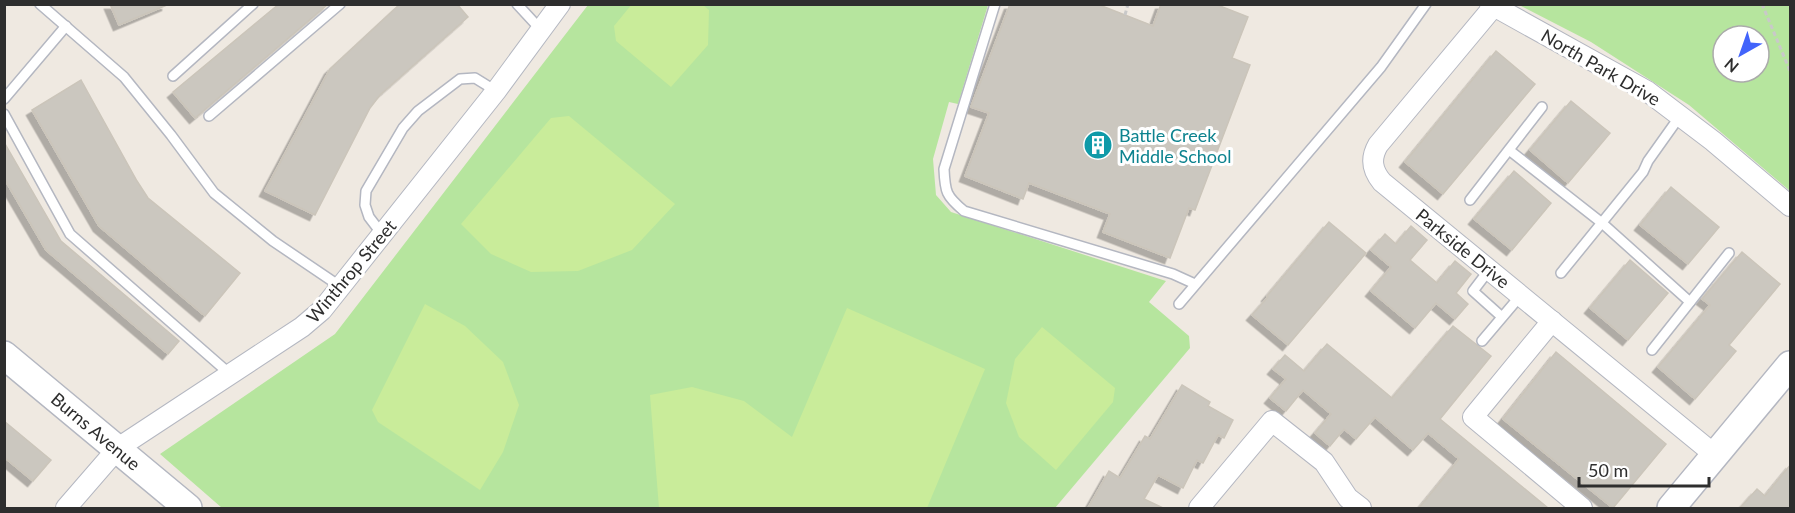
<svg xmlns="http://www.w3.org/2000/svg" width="1795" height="513" viewBox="0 0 1795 513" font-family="Lato,sans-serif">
  <defs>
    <filter id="shadow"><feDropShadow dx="-5.5" dy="5.5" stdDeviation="0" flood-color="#0004"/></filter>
  </defs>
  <rect width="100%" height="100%" fill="#efe9e1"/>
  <!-- green -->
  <g fill="#b6e59e" fill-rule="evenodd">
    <path d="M588,5H988L958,104L949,102L933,159L936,195L951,212L1166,281L1149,302L1189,336L1190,348L1055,508H222L160,454L335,334Z"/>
    <path d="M1519,5H1790V191L1689,105L1591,42ZM1723,36H1759V72H1723Z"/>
  </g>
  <!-- pitch -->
  <g fill="#c9ec9a">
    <path d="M632,4L703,5L709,10L708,45L671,87L616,41L614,26Z"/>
    <path d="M569,116L675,204L632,250L578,271L531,272L491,254L461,224L551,118Z"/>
    <path d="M425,304L465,326L503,362L519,405L503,452L480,490L378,422L372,410Z"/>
    <path d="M847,308L985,369L927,508H659L650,395L692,387L744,401L792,437Z"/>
    <path d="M1042,327L1115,388L1113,402L1056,470L1019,437L1006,403L1015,359Z"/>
  </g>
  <!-- building -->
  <g fill="#cbc7bf" stroke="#cbc5ba" stroke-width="1.5" filter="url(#shadow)">
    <path d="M110,4H167V5L119,25Z"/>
    <path d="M279,4H328L195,118L173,92Z"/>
    <path d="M400,4H457L468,17L380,95L370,108L315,215L265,191L330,69Z"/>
    <path d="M1010,4H1097L1153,26L1161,4H1215L1248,17L1232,58L1250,65L1195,210L1189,208L1170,258L1103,232L1110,214L1029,183L1023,199L965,176L989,113L971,107Z"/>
    <path d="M1496,51L1535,84L1443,194L1405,162Z"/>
    <path d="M81,80L137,181L148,198L240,273L205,316L99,226L32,110Z"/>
    <path d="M1571,101L1610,133L1568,183L1530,150Z"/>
    <path d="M4,142L61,241L179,341L168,354L46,250L4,178Z"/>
    <path d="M1514,171L1551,203L1512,250L1474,219Z"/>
    <path d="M1671,187L1719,227L1688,264L1640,225Z"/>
    <path d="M1329,222L1366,253L1288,345L1252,315L1268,297L1267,296Z"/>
    <path d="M1411,226L1427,240L1410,260L1437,283L1455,261L1471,274L1456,293L1468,304L1455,319L1436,303L1415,328L1371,291L1391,267L1371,250L1385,234L1396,244Z"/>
    <path d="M1742,252L1780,284L1729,345L1736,351L1695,399L1658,367L1710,305L1702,299Z"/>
    <path d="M1630,260L1668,293L1628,340L1590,308Z"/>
    <path d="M1453,326L1491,356L1440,419L1548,508H1419L1459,459L1428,433L1413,450L1375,417L1356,439L1344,429L1330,446L1315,433L1331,414L1303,390L1286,411L1270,398L1286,379L1273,369L1285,355L1304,371L1327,344L1392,398Z"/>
    <path d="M1556,352L1666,444L1613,508L1503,419Z"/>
    <path d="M1182,385L1210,402L1208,406L1233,420L1224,438L1218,435L1203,463L1197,460L1183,488L1158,475L1144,499L1163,508H1088L1109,471L1120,478L1145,436L1150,439Z"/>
    <path d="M4,421L51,460L33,481L4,457Z"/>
    <path d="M1791,464V508H1740L1757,489L1765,496Z"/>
  </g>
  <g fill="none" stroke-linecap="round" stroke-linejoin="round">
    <!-- lane casing -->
    <g stroke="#b4b7c1" stroke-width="12">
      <g id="lane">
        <path d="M40,4L124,77L171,135L214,193L273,241L341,287"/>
        <path d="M517,4L541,30"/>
        <path d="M995,4L944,169C945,192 946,196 964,211L1173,274L1195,284"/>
        <path d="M173,76L253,4"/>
        <path d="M4,99L66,26"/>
        <path d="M4,114L70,234L231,375"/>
        <path d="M209,116L340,4"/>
        <path d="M1509,150L1602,223L1690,302"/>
        <path d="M1470,200L1542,107"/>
        <path d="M382,234L369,217L365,205L366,191L403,128L418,111L460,79L475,78L496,91"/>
        <path d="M1489,270L1473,291L1502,317"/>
        <path d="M1561,273L1643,172L1648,161L1680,116"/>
        <path d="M1179,304L1381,67L1426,4"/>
        <path d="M1482,341L1521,295"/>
        <path d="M1652,350L1729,253"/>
      </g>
    </g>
    <!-- street casing -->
    <g stroke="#b4b7c1" stroke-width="22">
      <g id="street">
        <path d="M1490,4L1647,91L1713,141L1790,206"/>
        <path d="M1494,6L1378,145C1370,159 1372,170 1382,182L1715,455"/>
        <path d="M1552,321L1473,417L1582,508"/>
        <path d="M66,508L118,448L302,327L322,310L496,91L560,4"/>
        <path d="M1199,508L1272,421L1324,462L1348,498L1361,508"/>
      </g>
    </g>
    <!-- secondary casing -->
    <g stroke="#b4b7c1" stroke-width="30">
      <g id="secondary">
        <path d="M4,355L188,508"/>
        <path d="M1671,508L1790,365"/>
      </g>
    </g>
    <!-- path -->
    <g stroke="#c9c9c9" stroke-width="3" stroke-dasharray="4.5 3" stroke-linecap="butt">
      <path d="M1762,4L1790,71"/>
      <path d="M1125,15L1128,4"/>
    </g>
    <!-- lane -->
    <use href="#lane" stroke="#fff" stroke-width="9"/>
    <!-- street -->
    <use href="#street" stroke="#fff" stroke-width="20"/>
    <!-- secondary -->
    <use href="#secondary" stroke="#fff" stroke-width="27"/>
  </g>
  <!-- icons -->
  <defs>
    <g id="building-disc" transform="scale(1.5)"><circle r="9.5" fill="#0f9aa8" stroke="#fff"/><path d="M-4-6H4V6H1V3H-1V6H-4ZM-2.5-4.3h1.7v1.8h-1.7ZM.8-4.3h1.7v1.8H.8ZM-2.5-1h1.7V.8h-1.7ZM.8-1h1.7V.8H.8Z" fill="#fff"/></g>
  </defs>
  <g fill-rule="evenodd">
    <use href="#building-disc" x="1098" y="145"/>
  </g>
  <g text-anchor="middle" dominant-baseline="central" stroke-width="6" stroke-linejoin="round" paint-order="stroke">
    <!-- street labels -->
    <g font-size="18" fill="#2e2e2e" stroke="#fff">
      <text transform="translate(1601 67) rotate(30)">North Park Drive</text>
      <text transform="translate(1463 248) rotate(39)">Parkside Drive</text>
      <text transform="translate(351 271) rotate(-50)">Winthrop Street</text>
      <text transform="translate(96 431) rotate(40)">Burns Avenue</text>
    </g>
    <!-- culture labels -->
    <g font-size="18" fill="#0d838f" stroke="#fff" text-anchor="start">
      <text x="1119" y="135">Battle Creek<tspan x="1119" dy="21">Middle School</tspan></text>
    </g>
  </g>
  <!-- border -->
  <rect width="1795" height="513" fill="none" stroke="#2e2e2e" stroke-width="12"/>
  <!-- north arrow -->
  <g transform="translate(1741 54) rotate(220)"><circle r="28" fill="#ffffff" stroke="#ababab" stroke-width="1.5"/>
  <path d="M0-4.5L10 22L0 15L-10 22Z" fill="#4264fb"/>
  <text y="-9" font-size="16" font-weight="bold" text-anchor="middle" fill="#2e2e2e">N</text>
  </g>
  <!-- scale -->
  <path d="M1579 477v9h130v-9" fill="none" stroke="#2e2e2e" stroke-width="3"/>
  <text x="1588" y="477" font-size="18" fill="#2e2e2e" stroke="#ffffff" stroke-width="4.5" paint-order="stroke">50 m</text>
</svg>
